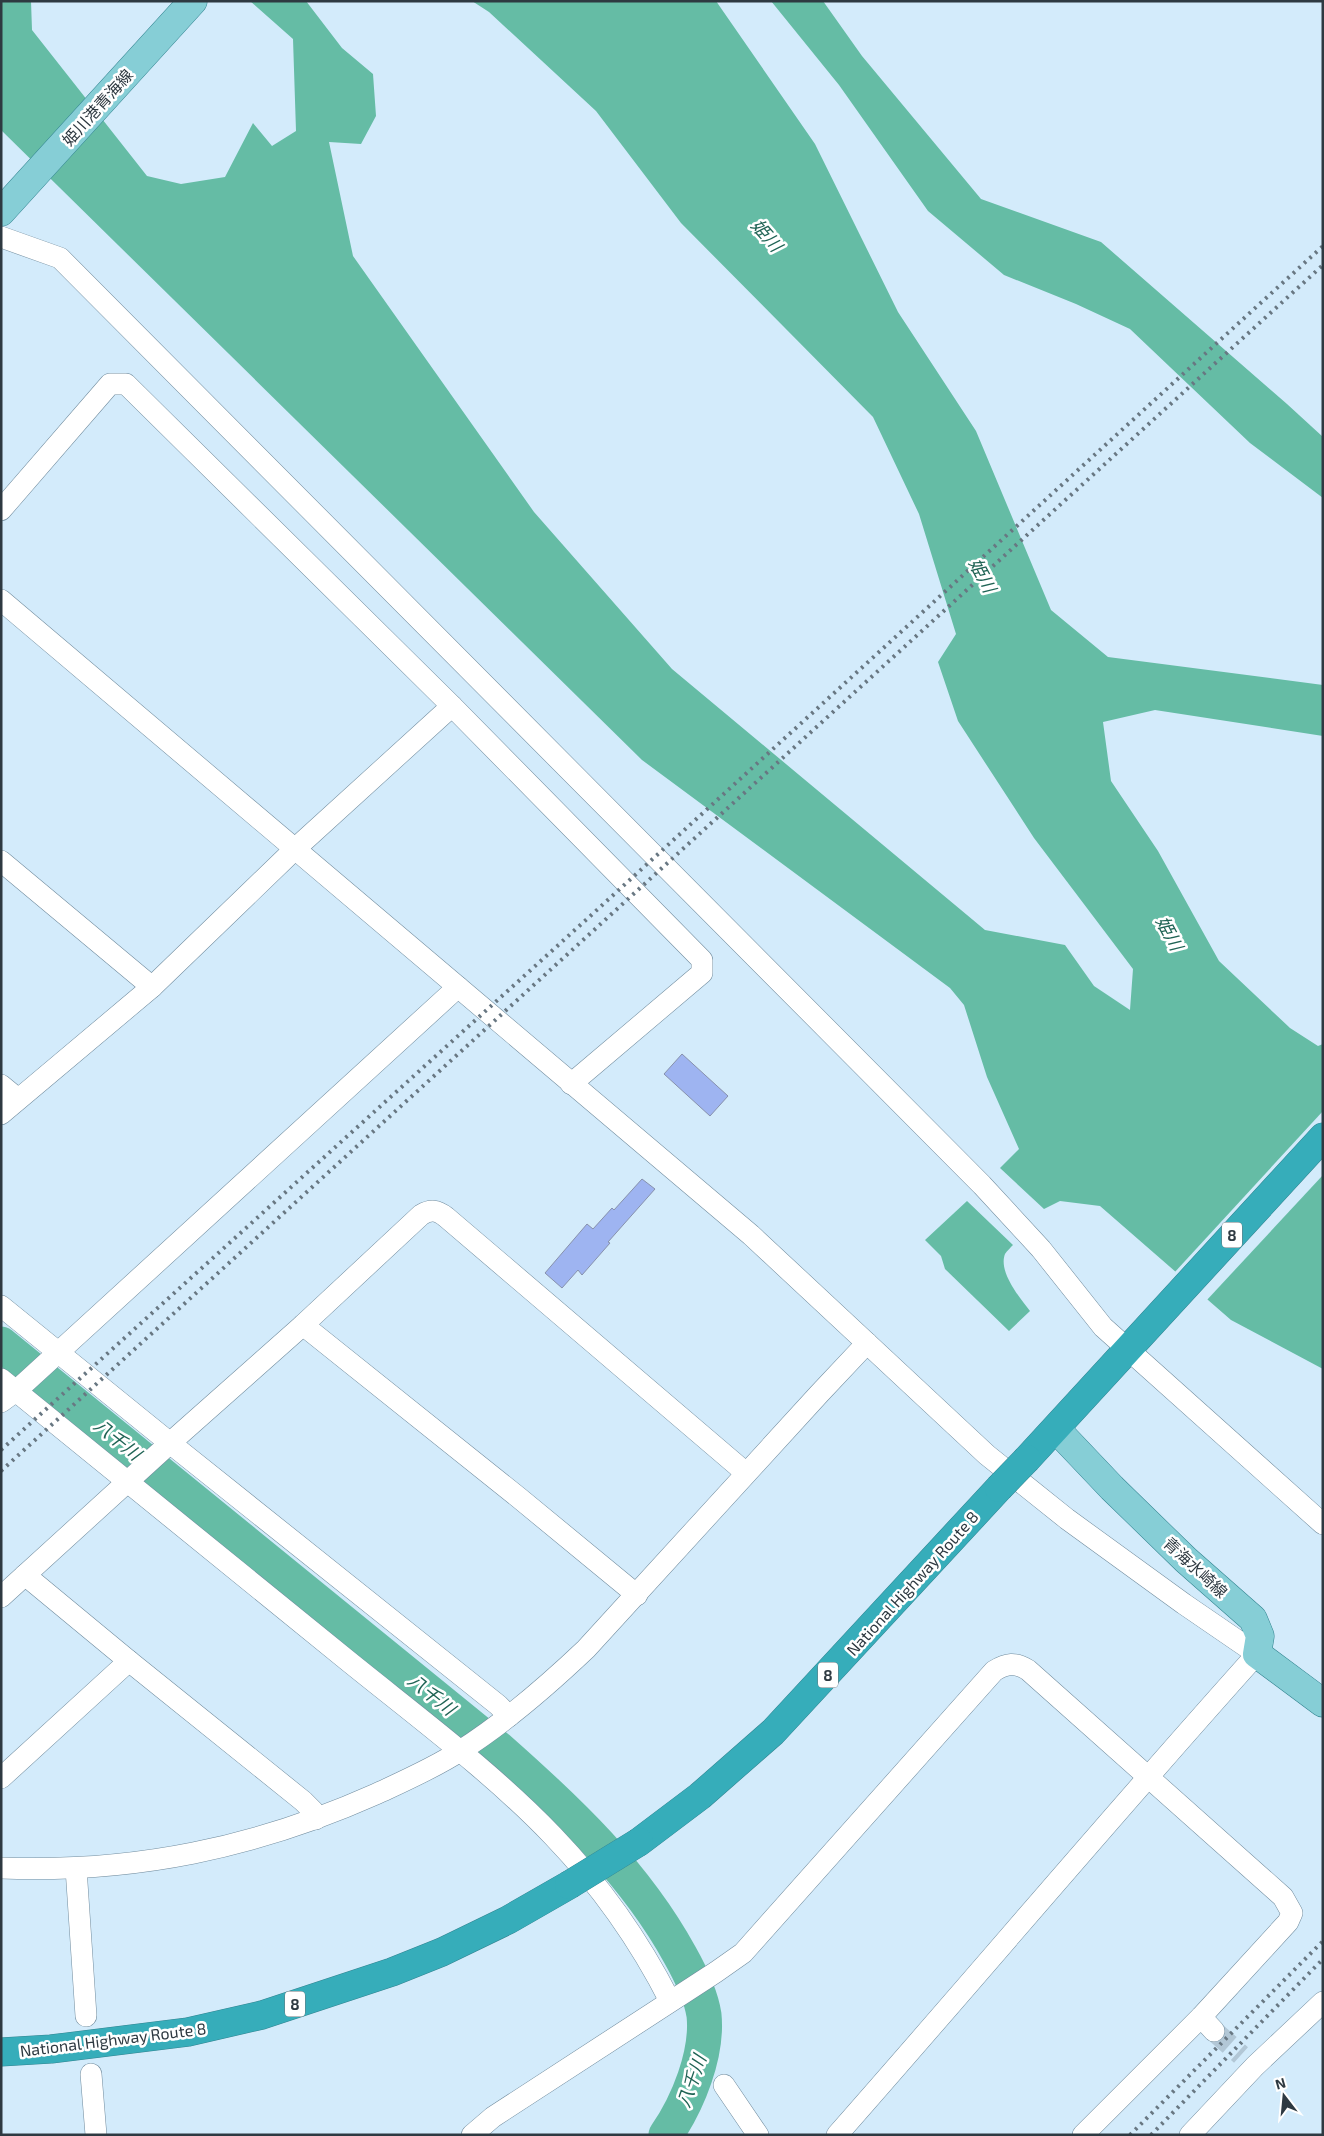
<svg xmlns="http://www.w3.org/2000/svg" width="1324" height="2136" viewBox="0 0 1324 2136" font-family="'Exo 2','Noto Sans JP',sans-serif">
  <rect width="100%" height="100%" fill="#d3ebfb"/>
  <!-- water -->
  <g fill="#65bca5">
    <path d="M1,1H31L32,30L147,176L181,184L225,177L253,123L272,146L296,131L293,39L250,1H306L342,48L373,74L376,116L361,144L329,142L353,256L534,512L672,669L985,930L1065,945L1094,986L1130,1010L1133,969L1034,838L958,721L938,662L956,634L919,514L873,417L681,223L596,111L489,12L472,1H716L815,144L898,312L976,431L1051,610L1108,657L1323,685V736L1155,710L1103,722L1111,781L1158,851L1219,961L1290,1028L1318,1046L1323,1044V1369L1231,1320L1100,1206L1060,1201L1044,1209L1000,1168L1019,1149L987,1077L964,1005L950,988L642,760L1,130Z"/>
    <path d="M771,1H823L862,56L981,199L1101,242L1287,404L1323,437V498L1250,443L1130,329L1076,304L1004,275L928,211L839,85Z"/>
    <path d="M967,1201L1013,1245C1011,1247 1007,1251 1005,1254C998,1272 1020,1298 1030,1311L1009,1331L945,1269L941,1256L925,1240Z"/>
  </g>
  <!-- pier -->
  <path fill="#d3ebfb" d="M1323,1111V1175L1206,1301L1174,1273Z"/>
  <g fill="none" stroke-linecap="round" stroke-linejoin="round">
    <!-- river -->
    <path stroke="#65bca5" stroke-width="35" d="M1,1344L499,1749C568,1810 635,1873 680,1955C689,1971 701,1996 704,2015C708,2054 688,2103 666,2135"/>
  </g>
  <!-- building -->
  <g fill="#9eb4f1" stroke="#8791ac">
    <path d="M682,1054L728,1096L710,1116L664,1074Z"/>
    <path d="M642,1179L655,1189L608,1242L610,1243L582,1275L578,1270L562,1288L545,1273L587,1224L593,1229L612,1208L614,1210Z"/>
  </g>
  <g fill="none" stroke-linecap="round" stroke-linejoin="round">
    <!-- minor-tunnel -->
    <path stroke="#b2c7d6" stroke-width="21" stroke-dasharray="21 11" stroke-linecap="butt" d="M1214,2031L1241,2055"/>
    <!-- minor casing -->
    <g stroke="#718c9e" stroke-width="22">
      <g id="minor">
        <path d="M1,237L60,258L982,1185L1041,1249L1103,1327L1323,1524"/>
        <path d="M1,510L110,384H126L452,706L702,960V973L571,1084"/>
        <path d="M1,600L751,1235L987,1455L1067,1519L1184,1604L1257,1654C1115,1812 978,1975 837,2135"/>
        <path d="M1,861L152,987"/>
        <path d="M1,1085L18,1099"/>
        <path d="M1,1114L152,987L296,848L452,706"/>
        <path d="M1,1306L170,1443L498,1705L509,1716"/>
        <path d="M303,1325L518,1497L637,1595"/>
        <path d="M1,1379C115,1471 229,1563 342,1656C412,1713 491,1771 553,1836C600,1885 639,1940 670,2001"/>
        <path d="M1,1402L16,1391L458,987"/>
        <path d="M25,1575L129,1661L303,1801L313,1811L316,1819"/>
        <path d="M1,1597L170,1443L303,1325L421,1215C431,1209 437,1210 446,1217L746,1473"/>
        <path d="M1,1778L129,1661"/>
        <path d="M1,1868C134,1873 255,1848 376,1794C404,1781 434,1768 460,1751C506,1722 547,1686 586,1649L819,1394L867,1343"/>
        <path d="M76,1868L86,2016"/>
        <path d="M1201,2017L1214,2031"/>
        <path d="M91,2074L96,2135"/>
        <path d="M724,2085L758,2135"/>
        <path d="M472,2135L493,2117L716,1972L743,1953L994,1671C1007,1663 1015,1662 1028,1670L1283,1897L1292,1913L1288,1922L1201,2017L1083,2135"/>
        <path d="M1190,2135L1255,2066L1323,2002"/>
      </g>
    </g>
    <!-- major casing -->
    <g stroke="#338490" stroke-width="29">
      <g id="major">
        <path d="M1,212L193,1"/>
        <path d="M1056,1429L1112,1488L1186,1560L1253,1619L1260,1636L1257,1654L1323,1703"/>
      </g>
    </g>
    <!-- highway casing -->
    <g stroke="#338490" stroke-width="29">
      <g id="highway">
        <path d="M1027,1459L1323,1137"/>
        <path d="M639,1842L700,1796L773,1732L999,1488"/>
        <path d="M1,2052L51,2049L188,2032L262,2015L392,1972L442,1952L508,1920L569,1885"/>
      </g>
    </g>
    <!-- minor -->
    <use href="#minor" stroke="#fff" stroke-width="21"/>
    <!-- major -->
    <use href="#major" stroke="#86ced6" stroke-width="28"/>
    <!-- highway -->
    <use href="#highway" stroke="#36adba" stroke-width="28"/>
    <!-- rail -->
    <g stroke="#687782" stroke-width="4" stroke-dasharray="2.5 5" stroke-linecap="butt">
      <path d="M1,1450L587,919L1323,246"/>
      <path d="M1,1471L1323,265"/>
      <path d="M1130,2135L1323,1941"/>
      <path d="M1151,2135L1323,1959"/>
    </g>
    <!-- highway-bridge casing -->
    <g stroke="#338490" stroke-width="29" stroke-linecap="butt">
      <g id="highway-bridge">
        <path d="M999,1488L1027,1459"/>
        <path d="M569,1885L639,1842"/>
      </g>
    </g>
    <!-- highway-bridge -->
    <use href="#highway-bridge" stroke="#36adba" stroke-width="28"/>
  </g>
  <g text-anchor="middle" dominant-baseline="central" stroke-width="5" stroke-linejoin="round" paint-order="stroke">
    <!-- shield labels -->
    <g fill="#fff" stroke="#6d747a" stroke-width="1">
      <rect x="1222" y="1222.5" width="20" height="25" rx="4"/>
      <rect x="818" y="1662.5" width="20" height="25" rx="4"/>
      <rect x="285" y="1991.5" width="20" height="25" rx="4"/>
    </g>
    <g font-size="15" font-weight="bold" fill="#2e3941">
      <text x="1232" y="1235">8</text>
      <text x="828" y="1675">8</text>
      <text x="295" y="2004">8</text>
    </g>
    <!-- street labels -->
    <g font-size="16" fill="#2e3941" stroke="#fff">
      <text transform="translate(97 107) rotate(-48)">姫川港青海線</text>
      <text transform="translate(1196 1567) rotate(43)">青海水崎線</text>
      <text transform="translate(912 1583) rotate(-48)">National Highway Route 8</text>
      <text transform="translate(113 2039) rotate(-7)">National Highway Route 8</text>
    </g>
    <!-- water labels -->
    <g font-size="18" font-style="italic" fill="#206455" stroke="#fff">
      <text transform="translate(767 235) rotate(49)">姫川</text>
      <text transform="translate(983 575) rotate(62)">姫川</text>
      <text transform="translate(1170 933) rotate(62)">姫川</text>
      <text transform="translate(118 1439) rotate(39)">八千川</text>
      <text transform="translate(432 1694) rotate(39)">八千川</text>
      <text transform="translate(691 2081) rotate(-71)">八千川</text>
    </g>
  </g>
  <!-- border -->
  <rect width="1324" height="2136" fill="none" stroke="#2e3941" stroke-width="5"/>
  <!-- north arrow -->
  <g transform="translate(1284 2096) rotate(344)" stroke="#ffffff" stroke-width="4" paint-order="stroke">
  <path d="M0-4L9 19L0 12L-9 19Z" fill="#2e3941"/>
  <text y="-8" font-size="14" font-weight="bold" text-anchor="middle" fill="#2e3941">N</text>
  </g>
</svg>
